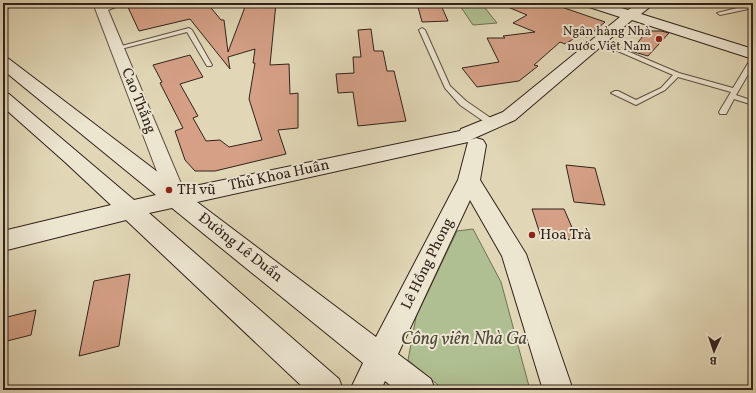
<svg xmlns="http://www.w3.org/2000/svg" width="756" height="393" viewBox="0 0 756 393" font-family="Vollkorn,serif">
  <rect width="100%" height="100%" fill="#e1d7b6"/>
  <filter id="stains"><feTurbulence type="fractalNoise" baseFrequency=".005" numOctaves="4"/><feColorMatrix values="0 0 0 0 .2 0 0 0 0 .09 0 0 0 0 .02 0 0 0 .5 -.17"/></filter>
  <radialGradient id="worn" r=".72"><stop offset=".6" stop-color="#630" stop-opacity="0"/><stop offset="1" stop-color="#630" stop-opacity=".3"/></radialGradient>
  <!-- green -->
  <g fill="#afbf91" stroke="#707056">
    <path d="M458,3H481L497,23L473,25Z"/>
    <path d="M473,229L501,282L530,390H444L408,360L416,317L457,231Z"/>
  </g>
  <!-- building -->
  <g fill="#d5a086" stroke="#31221c">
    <path d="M126,3H207L221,20H224L228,52L245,7H263V3H276L270,65L289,64L290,94L298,93V128L278,130L286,154L215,171H195L185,160L175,131L183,128L160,83L162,82L153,65L190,55L203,77L180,84L198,116L193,118L206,141L220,140L229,147L262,140L249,99L255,63H253L255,49L228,57L230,69L190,19L139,31Z"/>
    <path d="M417,3H440L448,21L422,22Z"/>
    <path d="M498,3H550L605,22L587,37L580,35L565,44L560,42L534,65L538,66L519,81L477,87L462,68L499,62L487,38H505L503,36L535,32L513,23L527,15Z"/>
    <path d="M371,29L374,51H383L387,71H394L406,121L358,126L353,92L338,93L336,74L354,73L353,57H361L358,30Z"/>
    <path d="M647,31H661L669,33L648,56L631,51Z"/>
    <path d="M566,165L595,168L605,205L574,202Z"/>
    <path d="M532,209H564L577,239L542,240Z"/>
    <path d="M130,274L119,346L79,356L94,281Z"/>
    <path d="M36,310L31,335L3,342V318Z"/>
  </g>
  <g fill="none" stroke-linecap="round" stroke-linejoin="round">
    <!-- lane casing -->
    <g stroke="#5d4f42" stroke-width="2">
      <g id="lane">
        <path d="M753,4V8L720,15L717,13Z"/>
        <path d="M189,28L192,30L212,65L211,66H207L187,32L117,50L114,48Z"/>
        <path d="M422,28L425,30L450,86L466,101L495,121V125H489L460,105L445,88L419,30Z"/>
        <path d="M597,40H601L679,73L733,88L750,60L753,58V66L736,95L753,101V105L734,99L726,114H720L719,112L731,92L678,77L665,90L636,105L611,93L615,91H618L636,100L661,88L673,75L597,42Z"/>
      </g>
    </g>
    <!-- street casing -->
    <g stroke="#5d4f42" stroke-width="2">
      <path id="street" d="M93,3H123L121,5L108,10L187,198L184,203L177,205L170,203L167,198Z"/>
    </g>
    <!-- secondary casing -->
    <g stroke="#31221c" stroke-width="2">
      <path id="secondary" d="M584,3H605L628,10L639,3H655L641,14L753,49V59L632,20L515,120L470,140L476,138L483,140L486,145L480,180L526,254L573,390H543L502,256L470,200L398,354L431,379L435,390H396L385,381L381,390H350L363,363L172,208L149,213L339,379L343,390H306L126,220L3,251V231L111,205L65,162L3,107V93L9,94L134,200L156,195L3,70V57L9,59L180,189L460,131L461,129L503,112L620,17L586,6ZM468,142L458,180L376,337L197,202Z"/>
    </g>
    <!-- primary casing -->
    <g stroke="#31221c" stroke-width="2">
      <path id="primary" d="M3,3H12L8,8L3,9Z"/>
    </g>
    <!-- lane -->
    <use href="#lane" fill="#ece5d0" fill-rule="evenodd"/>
    <!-- street -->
    <use href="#street" fill="#ece5d0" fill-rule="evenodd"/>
    <!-- secondary -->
    <use href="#secondary" fill="#ece5d0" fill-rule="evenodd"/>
    <!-- primary -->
    <use href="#primary" fill="#e0bc7b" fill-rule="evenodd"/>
  </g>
  <!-- markers -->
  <g fill="#8f2418" stroke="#ece5d0" stroke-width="1.5">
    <circle cx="659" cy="39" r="4"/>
    <circle cx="169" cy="190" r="4"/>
    <circle cx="532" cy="235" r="4"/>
  </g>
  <g text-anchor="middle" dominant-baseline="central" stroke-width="4" stroke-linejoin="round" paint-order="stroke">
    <!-- far-poi labels -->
    <g font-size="13" fill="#31221c" stroke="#ece5d0" text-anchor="end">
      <text x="651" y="32">Ngân hàng Nhà<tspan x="651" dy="15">nước Việt Nam</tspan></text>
    </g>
    <!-- street labels -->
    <g font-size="15" fill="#31221c" stroke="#ece5d0">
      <text transform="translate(138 101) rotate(68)">Cao Thắng</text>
      <text transform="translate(279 176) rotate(-12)">Thủ Khoa Huân</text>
      <text transform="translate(240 248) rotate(38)">Đường Lê Duẩn</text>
      <text transform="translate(428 264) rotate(-64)">Lê Hồng Phong</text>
    </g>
    <!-- poi labels -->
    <g font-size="15" fill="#31221c" stroke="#ece5d0" text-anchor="start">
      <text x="177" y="190">TH vũ</text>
      <text x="540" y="235">Hoa Trà</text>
    </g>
    <!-- near-park labels -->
    <g font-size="18" font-style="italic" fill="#504939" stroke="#ece5d0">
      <text x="464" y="339">Công viên Nhà Ga</text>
    </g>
  </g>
  <!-- margin -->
  <rect width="756" height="393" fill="none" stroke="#e1d7b6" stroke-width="16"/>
  <rect x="4" y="4" width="748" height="385" fill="none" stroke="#31221c" stroke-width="2"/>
  <rect x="8" y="8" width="740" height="377" fill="none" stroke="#31221c"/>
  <!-- north arrow -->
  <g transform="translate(714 351) rotate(183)" stroke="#ece5d0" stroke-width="3" paint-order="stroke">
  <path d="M0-3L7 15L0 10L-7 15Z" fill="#31221c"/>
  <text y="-6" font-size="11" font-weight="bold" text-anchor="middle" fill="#31221c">B</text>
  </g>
  <rect width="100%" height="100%" filter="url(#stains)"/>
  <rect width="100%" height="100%" fill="url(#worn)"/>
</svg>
